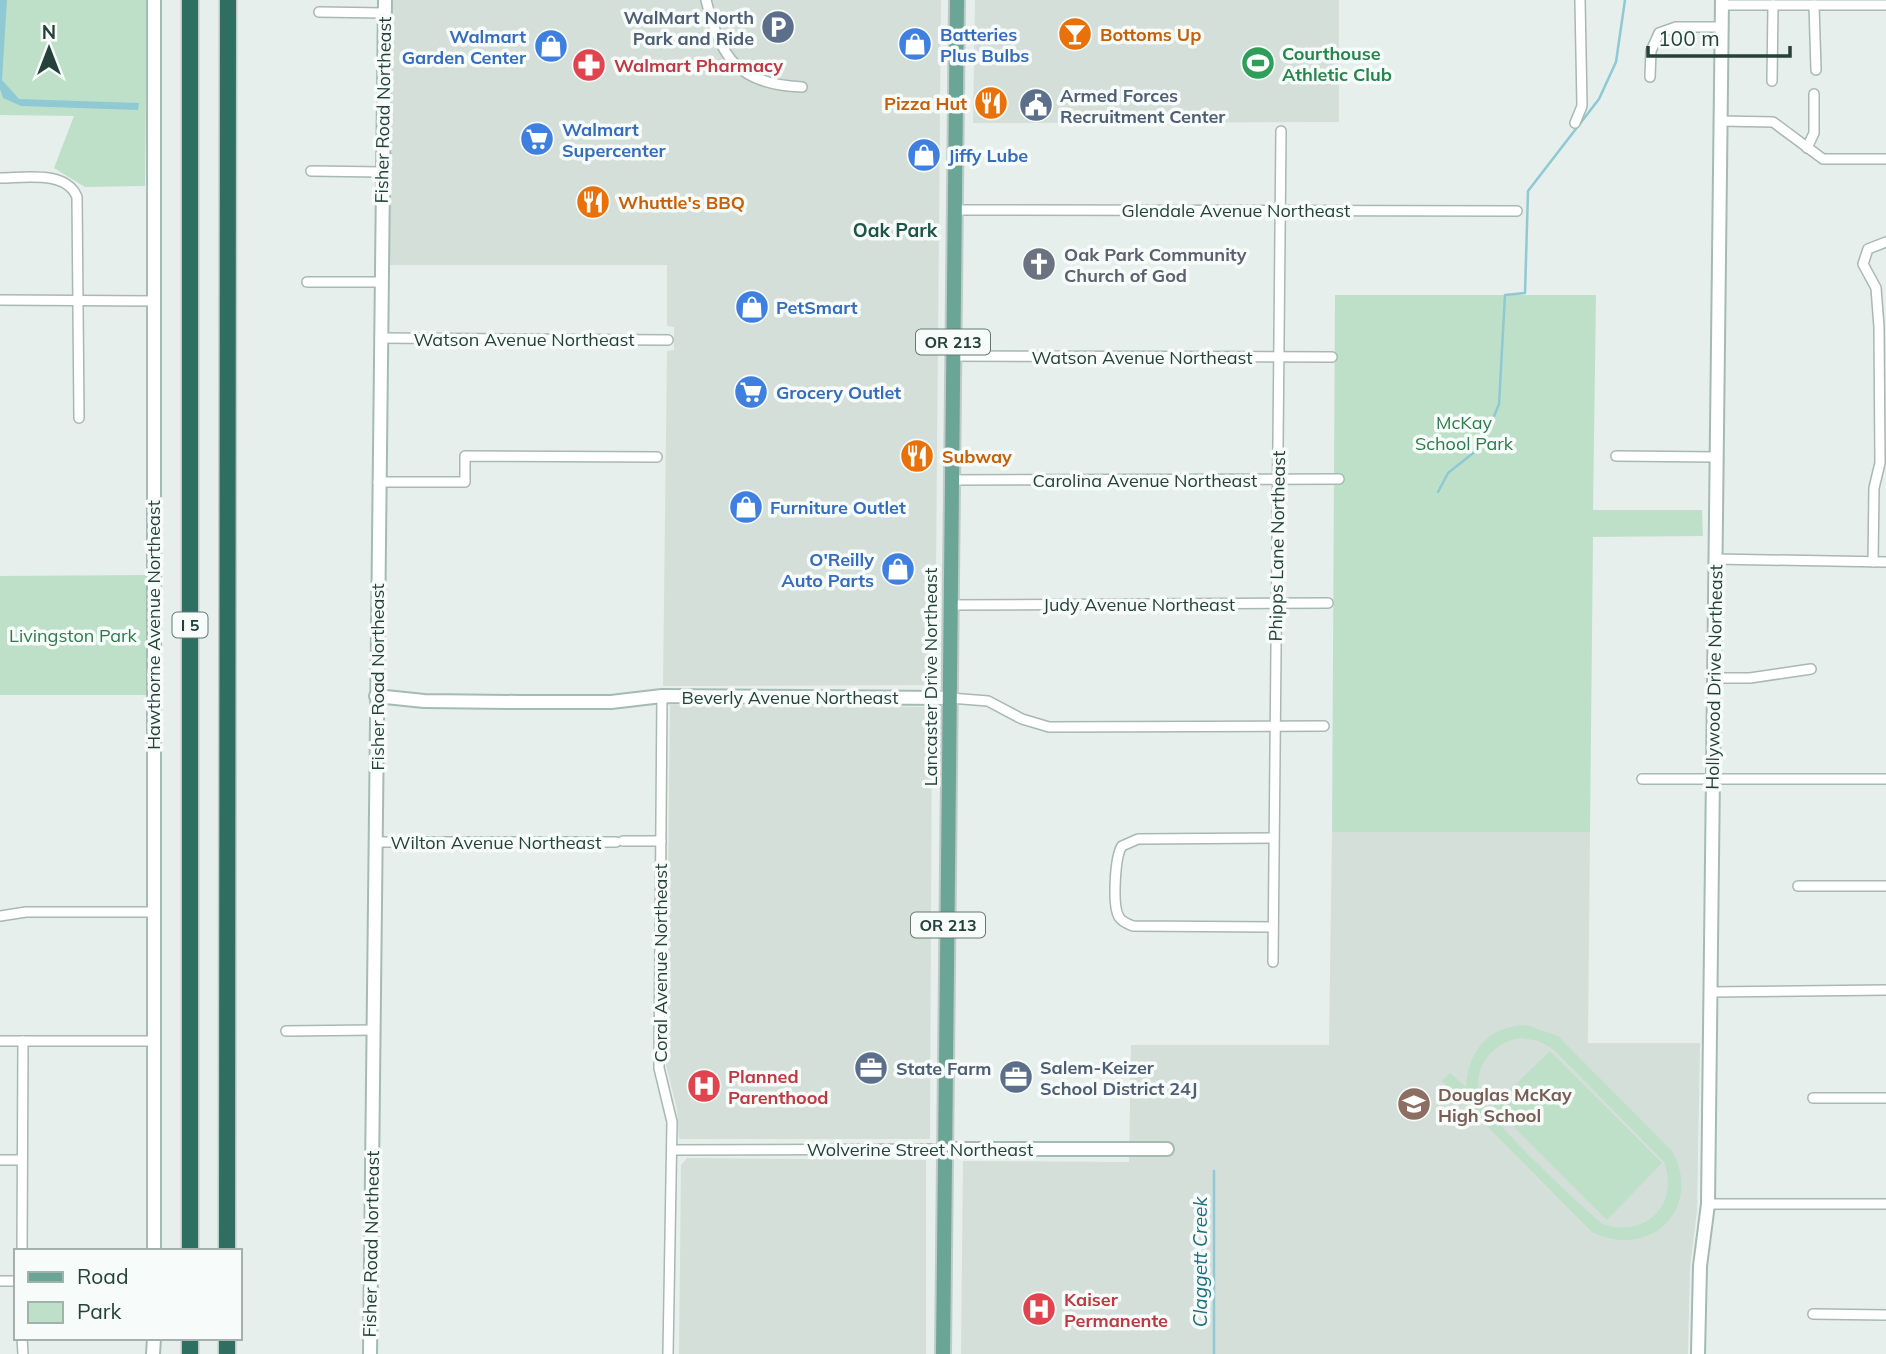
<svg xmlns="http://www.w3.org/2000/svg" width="1886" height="1354" viewBox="0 0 1886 1354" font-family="Mulish,sans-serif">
  <rect width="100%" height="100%" fill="#e6efeb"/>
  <!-- built -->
  <g fill="#d4dfda">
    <path d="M391,0H941L935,685L663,686L667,351L674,350V327L667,326V265H389Z"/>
    <path d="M975,0H1339V122L973,123Z"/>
    <path d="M670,705L932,707L930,1139H679L677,1109L666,1065Z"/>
    <path d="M1332,832H1590L1588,1043H1700L1697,1211L1690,1268L1688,1354H961L963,1161L1129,1162L1131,1045H1329Z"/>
    <path d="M687,1158L926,1160V1354H679L681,1165Z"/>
  </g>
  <!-- green -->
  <g fill="#bfe0c8" fill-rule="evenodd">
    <path d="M0,0H147L145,186L85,187L54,168L74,116L0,115Z"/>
    <path d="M1335,295H1596L1593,510H1702L1703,536L1593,537L1590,832H1332Z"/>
    <path d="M146,575L147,695H0V576Z"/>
    <path d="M1526,1025L1558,1036L1672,1151C1704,1208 1650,1261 1592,1232L1442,1081L1450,1073L1466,1087C1468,1051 1488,1026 1526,1025ZM1521,1038L1538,1041L1553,1049L1664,1162C1680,1204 1645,1239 1603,1224C1582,1208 1492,1122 1482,1101C1469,1071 1491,1042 1521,1038Z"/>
    <path d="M1550,1051L1662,1163L1607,1220L1493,1106Z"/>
  </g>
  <!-- water -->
  <path fill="#8ec9d4" d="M0,0H7L2,80L19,99L139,103L138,110L21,106L3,98L0,89Z"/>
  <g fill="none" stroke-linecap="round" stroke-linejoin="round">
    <!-- stream -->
    <g stroke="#8ec9d4" stroke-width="2.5">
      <path d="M1438,492L1448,473L1482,446L1499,404L1505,295L1525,293L1528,191L1599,99L1616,62L1625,0"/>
      <path d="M1214,1354V1171"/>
    </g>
    <!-- street casing -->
    <g stroke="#a8b8b2" stroke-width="12">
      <g id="street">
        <path d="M706,0C721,60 739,84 802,87"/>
        <path d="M1721,5H1886"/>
        <path d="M1814,5L1816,70"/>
        <path d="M319,12L384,13"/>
        <path d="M1650,77L1651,51L1659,33L1676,27H1721"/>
        <path d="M1772,81L1773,5"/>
        <path d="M1720,121L1773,122L1823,159H1886"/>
        <path d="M1575,123L1582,106L1580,0"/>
        <path d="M1807,148L1814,133V94"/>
        <path d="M311,171L382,172"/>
        <path d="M0,178C24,178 66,170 77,197L79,418"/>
        <path d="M954,210L1517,211"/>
        <path d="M307,282H380"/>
        <path d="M0,300L153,301"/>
        <path d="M380,338L668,340"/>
        <path d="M953,356L1332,357"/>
        <path d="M1616,456L1716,457"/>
        <path d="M951,480L1339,479"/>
        <path d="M378,482H465V456L657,457"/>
        <path d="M1715,559L1886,562"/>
        <path d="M1873,562L1874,488L1880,463L1879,327L1876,288L1863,264L1868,249L1886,242"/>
        <path d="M950,605L1328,603"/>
        <path d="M1714,678H1750L1811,669"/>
        <path d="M662,696L659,1068L672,1122L668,1354"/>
        <path d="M950,698L988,701L1022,719L1049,727L1324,726"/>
        <path d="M1642,779H1886"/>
        <path d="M623,841H661"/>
        <path d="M375,842H616"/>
        <path d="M1798,886H1886"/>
        <path d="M0,916L26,912H153"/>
        <path d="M1271,927L1133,926C1128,924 1122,922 1119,917C1112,906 1115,856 1122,846L1138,839L1272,838"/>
        <path d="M1273,962L1281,131"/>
        <path d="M1710,992L1886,990"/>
        <path d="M286,1031L374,1030"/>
        <path d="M0,1041H153"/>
        <path d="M1813,1098H1886"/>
        <path d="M672,1150L945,1149"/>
        <path d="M0,1160H22"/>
        <path d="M1708,1204H1886"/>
        <path d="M22,1251L23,1041"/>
        <path d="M0,1281H16"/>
        <path d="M1813,1314L1886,1315"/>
        <path d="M22,1338L23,1354"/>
      </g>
    </g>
    <!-- secondary casing -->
    <g stroke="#a4bbb3" stroke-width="16">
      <g id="secondary">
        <path d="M376,696L424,701L520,702H611L662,696L950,698"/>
        <path d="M945,1149H1167"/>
        <path d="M154,1251V0"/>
        <path d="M153,1354L154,1338"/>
        <path d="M370,1354L385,0"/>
        <path d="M1698,1354L1700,1266L1708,1204L1722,0"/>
      </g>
    </g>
    <!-- primary casing -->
    <g stroke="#c2cac8" stroke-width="18">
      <path id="primary" d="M943,1354L957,0"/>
    </g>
    <!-- highway casing -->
    <g stroke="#c2cac8" stroke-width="19">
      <g id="highway">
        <path d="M190,1251V0"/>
        <path d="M227,1251L228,0"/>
        <path d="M227,1338V1354"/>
        <path d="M190,1354V1338"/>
      </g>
    </g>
    <!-- street -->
    <use href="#street" stroke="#fff" stroke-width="9"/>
    <!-- secondary -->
    <use href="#secondary" stroke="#fff" stroke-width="12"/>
    <!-- primary -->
    <use href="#primary" stroke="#6aa596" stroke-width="14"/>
    <!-- highway -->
    <use href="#highway" stroke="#2f6f62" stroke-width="16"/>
  </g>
  <!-- icons -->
  <defs>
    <g id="parking-disc" transform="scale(1.75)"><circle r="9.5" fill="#5c6f8a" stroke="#f7fbf9"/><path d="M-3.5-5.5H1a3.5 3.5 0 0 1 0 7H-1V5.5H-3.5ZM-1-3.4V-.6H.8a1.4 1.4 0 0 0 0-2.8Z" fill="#fff"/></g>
    <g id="bar-disc" transform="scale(1.75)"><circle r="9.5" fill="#e8710a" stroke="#f7fbf9"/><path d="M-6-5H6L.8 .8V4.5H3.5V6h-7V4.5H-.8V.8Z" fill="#fff"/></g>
    <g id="shop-disc" transform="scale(1.75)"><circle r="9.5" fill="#3f7fe0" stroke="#f7fbf9"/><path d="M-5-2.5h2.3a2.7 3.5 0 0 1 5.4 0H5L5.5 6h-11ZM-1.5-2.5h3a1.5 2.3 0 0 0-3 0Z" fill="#fff"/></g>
    <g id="stadium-disc" transform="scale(1.75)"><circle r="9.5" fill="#2e9e5b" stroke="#f7fbf9"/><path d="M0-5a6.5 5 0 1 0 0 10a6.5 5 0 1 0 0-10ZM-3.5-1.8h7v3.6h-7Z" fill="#fff"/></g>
    <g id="pharmacy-disc" transform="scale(1.75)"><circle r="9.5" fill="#e0444e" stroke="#f7fbf9"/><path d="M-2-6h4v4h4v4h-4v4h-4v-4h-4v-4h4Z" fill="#fff"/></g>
    <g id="restaurant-disc" transform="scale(1.75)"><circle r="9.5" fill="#e8710a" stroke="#f7fbf9"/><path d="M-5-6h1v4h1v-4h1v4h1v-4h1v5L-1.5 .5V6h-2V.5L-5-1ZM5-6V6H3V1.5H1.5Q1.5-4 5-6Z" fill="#fff"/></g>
    <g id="civic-disc" transform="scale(1.75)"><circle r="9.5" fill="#5c6f8a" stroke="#f7fbf9"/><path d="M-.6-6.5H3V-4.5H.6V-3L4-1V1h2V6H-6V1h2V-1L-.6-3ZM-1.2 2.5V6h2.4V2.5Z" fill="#fff"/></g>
    <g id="supermarket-disc" transform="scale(1.75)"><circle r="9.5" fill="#3f7fe0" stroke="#f7fbf9"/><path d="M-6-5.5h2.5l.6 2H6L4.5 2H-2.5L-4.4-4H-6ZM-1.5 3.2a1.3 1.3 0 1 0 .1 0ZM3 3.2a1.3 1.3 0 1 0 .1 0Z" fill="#fff"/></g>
    <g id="church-disc" transform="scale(1.75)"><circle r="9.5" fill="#6b7280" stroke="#f7fbf9"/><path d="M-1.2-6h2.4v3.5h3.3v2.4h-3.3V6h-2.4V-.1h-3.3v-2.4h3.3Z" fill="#fff"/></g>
    <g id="office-disc" transform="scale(1.75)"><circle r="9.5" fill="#5c6f8a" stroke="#f7fbf9"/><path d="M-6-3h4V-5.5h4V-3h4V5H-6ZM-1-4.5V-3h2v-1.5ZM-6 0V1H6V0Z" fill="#fff"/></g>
    <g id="hospital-disc" transform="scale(1.75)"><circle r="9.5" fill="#e0444e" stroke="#f7fbf9"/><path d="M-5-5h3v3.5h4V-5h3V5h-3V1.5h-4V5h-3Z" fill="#fff"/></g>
    <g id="school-disc" transform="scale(1.75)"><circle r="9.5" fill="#8d6e63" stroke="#f7fbf9"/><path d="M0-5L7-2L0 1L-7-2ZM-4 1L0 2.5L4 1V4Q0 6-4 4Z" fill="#fff"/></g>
  </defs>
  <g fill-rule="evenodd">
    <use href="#parking-disc" x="778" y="27"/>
    <use href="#bar-disc" x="1075" y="34"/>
    <use href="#shop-disc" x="915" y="44"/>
    <use href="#shop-disc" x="551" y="46"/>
    <use href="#stadium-disc" x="1258" y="63"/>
    <use href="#pharmacy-disc" x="589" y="65"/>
    <use href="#restaurant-disc" x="991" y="103"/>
    <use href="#civic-disc" x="1036" y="105"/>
    <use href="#supermarket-disc" x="537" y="139"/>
    <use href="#shop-disc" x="924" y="155"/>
    <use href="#restaurant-disc" x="593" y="202"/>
    <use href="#church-disc" x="1039" y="264"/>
    <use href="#shop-disc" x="752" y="307"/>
    <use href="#supermarket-disc" x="751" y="392"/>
    <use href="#restaurant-disc" x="917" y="456"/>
    <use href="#shop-disc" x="746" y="507"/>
    <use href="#shop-disc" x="898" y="569"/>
    <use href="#office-disc" x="871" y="1068"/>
    <use href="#office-disc" x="1016" y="1077"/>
    <use href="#hospital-disc" x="704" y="1086"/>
    <use href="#school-disc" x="1414" y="1104"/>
    <use href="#hospital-disc" x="1039" y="1309"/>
  </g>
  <g text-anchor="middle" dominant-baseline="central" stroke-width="7" stroke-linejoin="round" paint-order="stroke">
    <!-- shield labels -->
    <g fill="#f7fbf9" stroke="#637a73" stroke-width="2">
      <rect x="916" y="329.5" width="74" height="25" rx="5"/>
      <rect x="172.5" y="612.5" width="35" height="25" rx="5"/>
      <rect x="911" y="912.5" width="74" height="25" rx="5"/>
    </g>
    <g font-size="16" font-weight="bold" fill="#24423a">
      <text x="953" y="342">OR 213</text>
      <text x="190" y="625">I 5</text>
      <text x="948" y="925">OR 213</text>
    </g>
    <!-- service labels -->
    <g font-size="18" font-weight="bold" fill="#4e5e75" stroke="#f7fbf9" text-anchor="start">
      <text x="754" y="17" text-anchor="end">WalMart North<tspan x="754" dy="21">Park and Ride</tspan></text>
      <text x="1060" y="95">Armed Forces<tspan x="1060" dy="21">Recruitment Center</tspan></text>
      <text x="1040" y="1067">Salem-Keizer<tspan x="1040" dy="21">School District 24J</tspan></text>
      <text x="896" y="1068">State Farm</text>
    </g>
    <!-- shop labels -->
    <g font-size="18" font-weight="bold" fill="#366cbe" stroke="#f7fbf9" text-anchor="start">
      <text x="940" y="34">Batteries<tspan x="940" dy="21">Plus Bulbs</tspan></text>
      <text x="526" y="36" text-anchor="end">Walmart<tspan x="526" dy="21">Garden Center</tspan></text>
      <text x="562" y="129">Walmart<tspan x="562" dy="21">Supercenter</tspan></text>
      <text x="948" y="155">Jiffy Lube</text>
      <text x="776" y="307">PetSmart</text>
      <text x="776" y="392">Grocery Outlet</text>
      <text x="770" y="507">Furniture Outlet</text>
      <text x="874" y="559" text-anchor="end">O'Reilly<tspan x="874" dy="21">Auto Parts</tspan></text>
    </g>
    <!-- food labels -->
    <g font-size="18" font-weight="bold" fill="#c56008" stroke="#f7fbf9" text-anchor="start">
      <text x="1100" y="34">Bottoms Up</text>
      <text x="967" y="103" text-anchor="end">Pizza Hut</text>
      <text x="618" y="202">Whuttle's BBQ</text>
      <text x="942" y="456">Subway</text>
    </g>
    <!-- leisure labels -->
    <g font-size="18" font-weight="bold" fill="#27864d" stroke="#f7fbf9" text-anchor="start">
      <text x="1282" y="53">Courthouse<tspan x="1282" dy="21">Athletic Club</tspan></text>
    </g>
    <!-- health labels -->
    <g font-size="18" font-weight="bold" fill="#be3a42" stroke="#f7fbf9" text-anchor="start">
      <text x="614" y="65">Walmart Pharmacy</text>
      <text x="728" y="1076">Planned<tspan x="728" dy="21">Parenthood</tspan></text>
      <text x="1064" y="1299">Kaiser<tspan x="1064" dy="21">Permanente</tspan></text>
    </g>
    <!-- street labels -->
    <g font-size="18" fill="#24423a" stroke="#f7fbf9">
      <text transform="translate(383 110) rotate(-89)">Fisher Road Northeast</text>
      <text x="1236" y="210">Glendale Avenue Northeast</text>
      <text x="524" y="339">Watson Avenue Northeast</text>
      <text x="1142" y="357">Watson Avenue Northeast</text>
      <text x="1145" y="480">Carolina Avenue Northeast</text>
      <text transform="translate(1277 546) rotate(-89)">Phipps Lane Northeast</text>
      <text x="1139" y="604">Judy Avenue Northeast</text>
      <text transform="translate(153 625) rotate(-90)">Hawthorne Avenue Northeast</text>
      <text transform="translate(377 677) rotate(-90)">Fisher Road Northeast</text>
      <text transform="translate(930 677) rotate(-90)">Lancaster Drive Northeast</text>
      <text transform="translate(1714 677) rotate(-89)">Hollywood Drive Northeast</text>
      <text x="790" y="697">Beverly Avenue Northeast</text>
      <text x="496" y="842">Wilton Avenue Northeast</text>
      <text transform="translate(660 963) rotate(-90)">Coral Avenue Northeast</text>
      <text x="920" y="1149">Wolverine Street Northeast</text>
      <text transform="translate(371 1244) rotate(-89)">Fisher Road Northeast</text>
    </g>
    <!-- worship labels -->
    <g font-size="18" font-weight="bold" fill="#5b616d" stroke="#f7fbf9" text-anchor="start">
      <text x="1064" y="254">Oak Park Community<tspan x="1064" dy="21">Church of God</tspan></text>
    </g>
    <!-- park labels -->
    <g font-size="18" fill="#2d7a4b" stroke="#f7fbf9">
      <text x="1464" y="422">McKay<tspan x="1464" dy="21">School Park</tspan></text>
      <text x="73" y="635">Livingston Park</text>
    </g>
    <!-- education labels -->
    <g font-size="18" font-weight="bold" fill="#785e54" stroke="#f7fbf9" text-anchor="start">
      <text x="1438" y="1094">Douglas McKay<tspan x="1438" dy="21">High School</tspan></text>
    </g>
    <!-- neighbourhood labels -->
    <g font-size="19" font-weight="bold" fill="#1f5548" stroke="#f7fbf9">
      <text x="895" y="230">Oak Park</text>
    </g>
    <!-- water labels -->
    <g font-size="19" font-style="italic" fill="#1c6f80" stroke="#f7fbf9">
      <text transform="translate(1200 1262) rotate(-90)">Claggett Creek</text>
    </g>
  </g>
  <!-- legend -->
  <rect x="14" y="1249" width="228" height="91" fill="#f7fbf9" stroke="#a3b1ad" stroke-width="2"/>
  <rect x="28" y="1272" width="35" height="10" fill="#6aa596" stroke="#a3b1ad" stroke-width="2"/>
  <text x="77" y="1284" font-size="21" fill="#24423a">Road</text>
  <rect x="28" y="1302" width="35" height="21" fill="#bfe0c8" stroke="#a3b1ad" stroke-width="2"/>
  <text x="77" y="1319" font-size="21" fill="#24423a">Park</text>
  <!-- north arrow -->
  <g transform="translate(49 49)" stroke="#f7fbf9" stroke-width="5" paint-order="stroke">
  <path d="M0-5L12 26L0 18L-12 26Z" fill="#24423a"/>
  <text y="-10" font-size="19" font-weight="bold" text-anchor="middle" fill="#24423a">N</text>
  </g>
  <!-- scale -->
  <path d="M1648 46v10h142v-10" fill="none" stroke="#24423a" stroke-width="3.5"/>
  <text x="1658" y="46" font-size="21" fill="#24423a" stroke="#f7fbf9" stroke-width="5" paint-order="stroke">100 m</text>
</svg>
